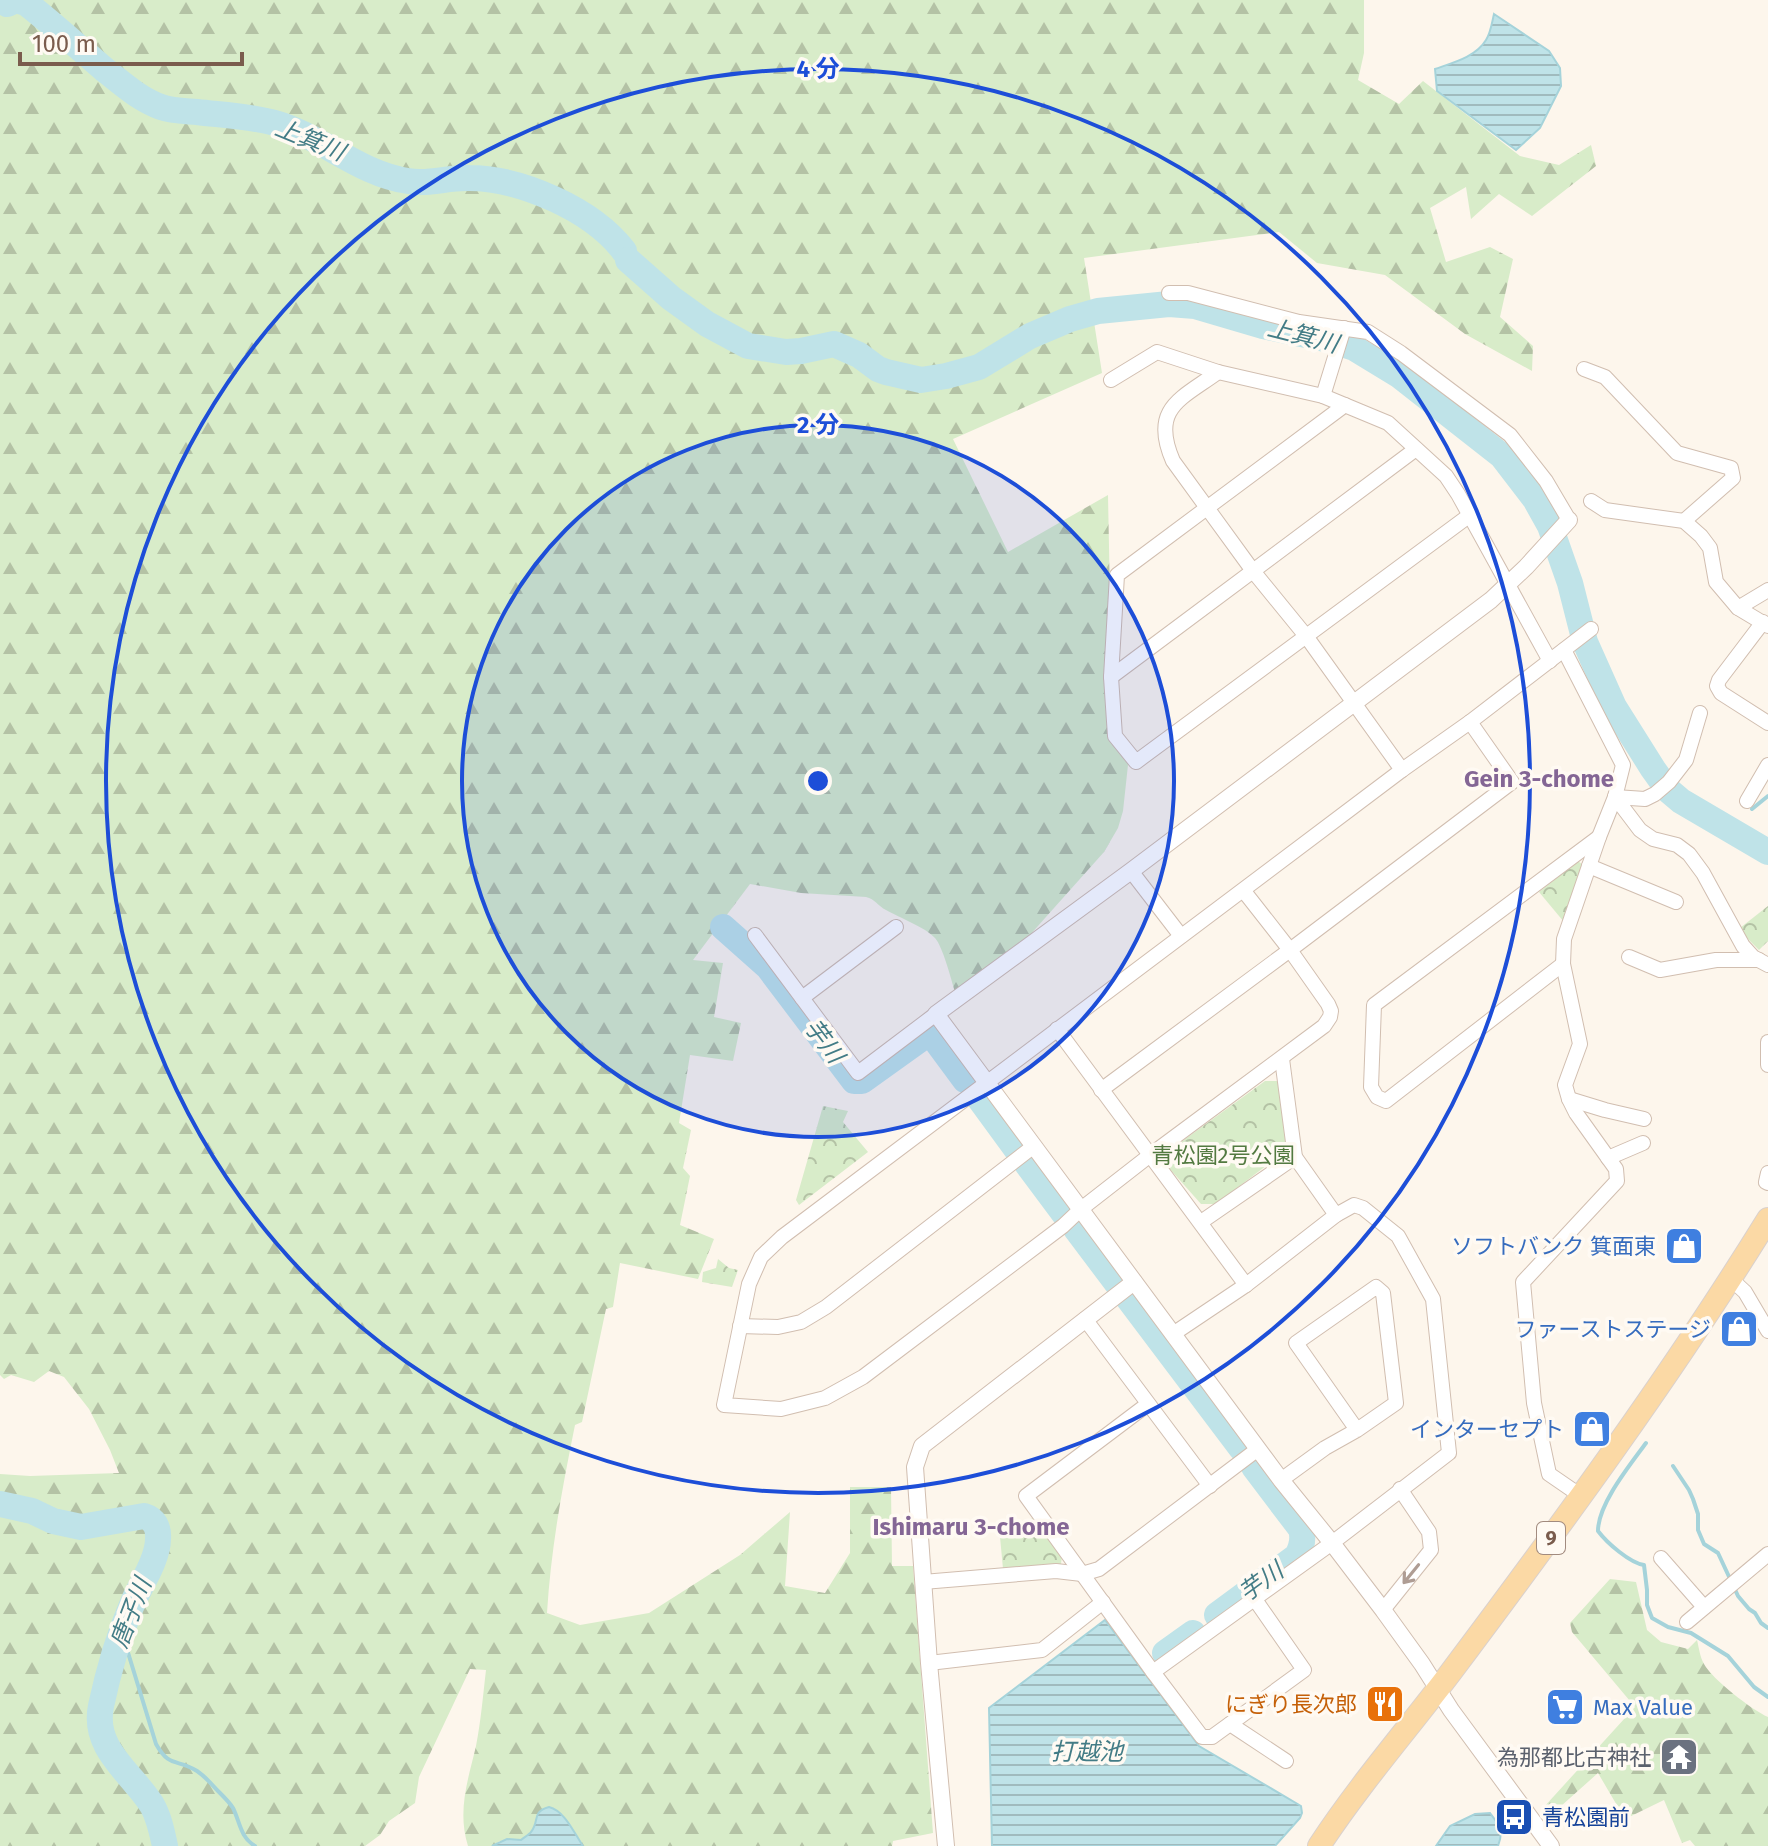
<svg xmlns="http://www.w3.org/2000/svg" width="1768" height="1846" viewBox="0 0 1768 1846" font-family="'Fira Sans','Noto Sans JP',sans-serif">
  <defs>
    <pattern id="forest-firs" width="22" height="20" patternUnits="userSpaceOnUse" patternTransform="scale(2)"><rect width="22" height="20" fill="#d8ecc9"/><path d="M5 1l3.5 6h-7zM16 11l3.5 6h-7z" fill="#b4c2a5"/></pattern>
    <pattern id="park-crowns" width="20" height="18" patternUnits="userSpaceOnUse" patternTransform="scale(2)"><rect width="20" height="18" fill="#d8ecc9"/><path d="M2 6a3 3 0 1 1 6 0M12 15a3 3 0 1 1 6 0" fill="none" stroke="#b4c2a5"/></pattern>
    <pattern id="water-rules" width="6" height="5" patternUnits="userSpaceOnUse" patternTransform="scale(2)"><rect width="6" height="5" fill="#bfe3e8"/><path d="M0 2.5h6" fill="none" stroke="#a0bbbe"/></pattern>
  </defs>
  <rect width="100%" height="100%" fill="#fdf6ec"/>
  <!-- forest -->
  <g fill="url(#forest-firs)">
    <path d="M0,0H1364V53L1358,80L1399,104L1423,81L1520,156L1559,165L1591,145L1596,166L1532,216L1499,194L1471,219L1466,187L1430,208L1446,262L1490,247L1513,259L1500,317L1533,346L1532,371L1465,334L1385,275L1317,263L1279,232L1084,258L1102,373L953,439L1008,552L1108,495L1112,701L1128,765L1123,811L1118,828L1104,852L1029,936L955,992C951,979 943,947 935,938C925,927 900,918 886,910C878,906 875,899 866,897L801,893L750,884L693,960L723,963L714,1017L741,1023L733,1061L690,1055L679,1123L691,1130L683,1168L690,1176L680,1225L714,1239L698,1279L620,1263L613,1307L606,1309L582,1422L575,1425C562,1489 551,1548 547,1613L580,1625L649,1613L740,1555L790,1512L785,1586L825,1593L850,1553V1487H891L892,1566H913L933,1833L893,1841L892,1846H583L562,1814L535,1825L531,1833L521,1840L500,1841L492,1846H468C457,1811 468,1780 476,1746C481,1721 483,1695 486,1670L470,1669L419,1777L415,1803L389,1821L380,1835L365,1846H0V1474L30,1476L119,1473L110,1450L89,1409L64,1377L49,1371L34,1382L11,1375L4,1379L0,1375Z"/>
    <path d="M1610,1579L1636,1582L1647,1630L1661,1642L1688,1649L1697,1640C1699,1648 1700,1657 1704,1664C1712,1679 1752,1710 1768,1717V1846H1695L1690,1840L1682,1843L1664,1800L1625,1819L1598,1773L1551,1815L1544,1807L1635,1707L1572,1632L1570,1623Z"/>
  </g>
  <!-- park -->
  <g fill="url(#park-crowns)">
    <path d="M1578,861L1584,866L1564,922L1539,892Z"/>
    <path d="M1768,906V941L1759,950L1745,936L1740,928Z"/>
    <path d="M1265,1081H1280L1288,1149L1216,1204H1201L1169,1168L1166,1153Z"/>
    <path d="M823,1106L848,1111L843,1122L868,1152L799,1205L796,1200Z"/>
    <path d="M718,1259L729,1268L738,1270L732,1287L702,1282L703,1272L716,1268Z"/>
    <path d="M1035,1518L1062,1556L1061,1564L1003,1569L999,1526Z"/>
  </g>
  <!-- water -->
  <g fill="url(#water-rules)" stroke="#a5d3da" stroke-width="2">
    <path d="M1494,14L1549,51L1560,68L1561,86L1540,128L1516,150L1437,91L1435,69C1452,63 1476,57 1486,40C1491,32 1492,22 1494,14Z"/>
    <path d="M1105,1620L1199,1746L1301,1806L1302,1813L1300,1818L1275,1846H992L989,1708Z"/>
    <path d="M549,1807C565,1811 574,1833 583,1846H492L507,1839L521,1840C523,1838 530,1834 531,1832C540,1821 531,1812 549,1807Z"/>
    <path d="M1490,1813C1500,1826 1504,1830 1498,1846H1436L1450,1826L1475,1814Z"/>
  </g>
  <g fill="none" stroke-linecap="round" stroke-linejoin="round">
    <!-- stream -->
    <g stroke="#a5d3da" stroke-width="4">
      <path d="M1752,809L1768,796"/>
      <path d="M1646,1443C1630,1465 1598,1504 1598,1531C1607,1543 1630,1563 1644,1565L1647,1590V1605L1652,1618L1668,1627L1691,1633L1728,1656L1754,1687L1768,1697"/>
      <path d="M1673,1466L1689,1490L1693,1499L1698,1514V1530L1704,1544L1718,1553L1738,1596L1749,1609L1755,1613L1761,1623L1768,1628"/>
      <path d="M122,1633L156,1744C170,1769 177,1758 197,1771C206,1777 213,1786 220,1793C225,1798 230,1803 233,1808C240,1822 240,1837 255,1846"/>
    </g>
    <!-- river -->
    <g stroke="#bfe3e8" stroke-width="26">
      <path d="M7,4L16,0L26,3C53,24 79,48 105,70C123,84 139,99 161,107C172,111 185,111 197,112C223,115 249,116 275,123C321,136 359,174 408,181C429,185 448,177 469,178C520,178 592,209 624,251"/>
      <path d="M628,260L671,298L707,324L748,346L786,352L801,351L834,344L859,355L878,369L886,372L921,380L946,376L979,367L1030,336L1070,319L1098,311L1169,304L1195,306L1263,326L1330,340L1354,348L1400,376L1502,456L1535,499L1550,526L1570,583L1585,642L1614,707L1653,769L1668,790L1681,801L1768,852"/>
      <path d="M723,927L768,967L854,1081H862L929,1033L931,1034L965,1080"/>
      <path d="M979,1098L1017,1150"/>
      <path d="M1027,1164L1065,1215"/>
      <path d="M1076,1229L1241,1448"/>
      <path d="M0,1504L32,1511L53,1521L81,1527L144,1516C154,1519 159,1527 158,1539C158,1560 139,1587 131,1607C118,1638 108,1673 101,1706C92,1749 132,1773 152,1805C159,1817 162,1832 165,1846"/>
      <path d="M1217,1615L1297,1556C1302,1547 1304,1539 1301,1529L1254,1467"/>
      <path d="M1165,1653L1193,1633"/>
    </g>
    <!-- minor casing -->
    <g stroke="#d1beb0" stroke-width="16">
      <g id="minor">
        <path d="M1169,293H1188L1299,322L1368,332L1401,353L1510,435L1546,481L1569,520"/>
        <path d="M1584,369L1605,377L1677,453L1731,468L1733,478L1684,521"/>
        <path d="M1218,372C1181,399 1150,408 1173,461L1253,571L1306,636L1402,770"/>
        <path d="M1111,380L1157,352L1218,372L1323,396L1388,423L1446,476L1458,494L1550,661"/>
        <path d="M1323,396L1344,328"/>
        <path d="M1345,405L1117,575L1111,677L1115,736L1136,762L1470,515"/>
        <path d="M1591,501L1605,510L1684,521L1701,536L1710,548L1716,582L1738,608L1768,626"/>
        <path d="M1738,608L1768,590"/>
        <path d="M1763,622L1719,680L1717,686L1721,693L1768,723"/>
        <path d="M1564,650L1623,765L1615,797L1599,837L1564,939L1563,964L1580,1044L1565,1085L1569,1099L1576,1113L1616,1169L1617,1181L1523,1282L1534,1403L1549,1474L1581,1496"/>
        <path d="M1111,677L1416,449"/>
        <path d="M1615,797L1640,830L1653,839L1677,845L1689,854L1703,873L1743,946L1753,957L1768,965"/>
        <path d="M1615,797L1645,799L1655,794L1669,782L1686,760L1700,713"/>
        <path d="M1747,801L1768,765"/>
        <path d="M1589,866L1676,902"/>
        <path d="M1131,871L1181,936"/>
        <path d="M1243,890L1290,950L1328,1004L1331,1011L1330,1017L1324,1026L1149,1156L1081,1209L1063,1226L863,1377L825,1398L781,1409L724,1405L749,1284L761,1257L782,1237L1402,770L1470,722L1591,629"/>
        <path d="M755,935L858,1073L936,1014"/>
        <path d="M1629,957L1660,970L1716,960H1759"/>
        <path d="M1563,964L1386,1101L1377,1097L1371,1087L1374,1005L1599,837"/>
        <path d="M802,998L896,927"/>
        <path d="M1057,1029L1246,1285"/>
        <path d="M1768,1042V1065"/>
        <path d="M1282,1059L1295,1157L1336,1215"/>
        <path d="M1101,1090L1290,950L1512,782L1470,722"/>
        <path d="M1569,1099L1605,1110L1644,1119"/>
        <path d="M1608,1158L1643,1143"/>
        <path d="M1768,1173L1766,1182L1768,1183"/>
        <path d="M1201,1222L1295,1157"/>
        <path d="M1731,1279L1745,1292L1768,1331"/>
        <path d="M1085,1319L1210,1486"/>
        <path d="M740,1326L778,1327L801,1322L826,1307L1034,1146"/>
        <path d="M1148,1404L1026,1496L1153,1672L1202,1737H1212L1304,1670L1254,1598"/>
        <path d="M1281,1480L1325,1448L1357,1430L1396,1403L1383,1293L1376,1287L1296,1343L1357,1430"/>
        <path d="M1661,1558L1704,1607"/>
        <path d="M923,1582L1056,1571L1082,1574L1099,1569L1258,1449"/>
        <path d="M1383,1610L1431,1550L1429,1532L1400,1489"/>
        <path d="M1687,1622L1768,1554"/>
        <path d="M929,1663L1042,1650L1103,1602"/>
        <path d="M1153,1672L1332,1543L1449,1453L1433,1299L1398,1236L1363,1208L1354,1205L1336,1215L1246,1285L1173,1334"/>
        <path d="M1230,1724L1286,1761"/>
      </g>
    </g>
    <!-- tertiary casing -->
    <g stroke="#d1beb0" stroke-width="18">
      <g id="tertiary">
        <path d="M946,1846L929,1663L915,1467L922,1446L1134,1282"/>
        <path d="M1551,1846L1451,1710L1422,1664L1383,1610L1332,1543L1281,1480L936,1014L1131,871L1491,600L1526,567L1569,520"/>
      </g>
    </g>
    <!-- primary casing -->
    <g stroke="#dad1cd" stroke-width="24">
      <path id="primary" d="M1319,1846C1359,1785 1407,1730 1451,1672C1562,1524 1671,1376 1768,1219"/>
    </g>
    <!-- minor -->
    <use href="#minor" stroke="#fff" stroke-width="14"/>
    <!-- tertiary -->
    <use href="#tertiary" stroke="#fff" stroke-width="16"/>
    <!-- primary -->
    <use href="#primary" stroke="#fbd9a5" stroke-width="22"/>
  </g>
  <!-- one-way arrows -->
  <defs><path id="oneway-shaft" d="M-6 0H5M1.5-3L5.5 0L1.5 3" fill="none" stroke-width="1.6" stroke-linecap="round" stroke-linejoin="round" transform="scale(2)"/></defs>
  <use stroke="#af9d94" href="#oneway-shaft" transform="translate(1411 1574) rotate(129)"/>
  <!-- distance rings -->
  <circle cx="818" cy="781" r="356" fill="#1d4ed8" fill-opacity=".12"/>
  <g fill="none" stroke="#1d4ed8" stroke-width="4">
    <circle cx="818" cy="781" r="356"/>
    <circle cx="818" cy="781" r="712"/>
  </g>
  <!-- icons -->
  <defs>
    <g id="shop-square" transform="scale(2)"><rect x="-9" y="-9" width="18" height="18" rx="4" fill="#3f7fe0" stroke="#fffaf3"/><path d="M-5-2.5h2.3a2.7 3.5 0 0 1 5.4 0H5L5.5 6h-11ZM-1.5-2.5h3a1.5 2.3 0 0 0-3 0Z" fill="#fff"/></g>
    <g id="restaurant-square" transform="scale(2)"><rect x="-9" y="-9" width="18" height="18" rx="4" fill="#e8710a" stroke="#fffaf3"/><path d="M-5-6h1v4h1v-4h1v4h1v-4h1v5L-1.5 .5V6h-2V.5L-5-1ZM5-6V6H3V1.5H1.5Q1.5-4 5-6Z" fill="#fff"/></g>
    <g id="supermarket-square" transform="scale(2)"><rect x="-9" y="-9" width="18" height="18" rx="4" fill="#3f7fe0" stroke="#fffaf3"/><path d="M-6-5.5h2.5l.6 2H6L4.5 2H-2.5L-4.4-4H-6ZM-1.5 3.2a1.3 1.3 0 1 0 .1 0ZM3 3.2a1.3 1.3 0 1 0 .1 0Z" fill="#fff"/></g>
    <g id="temple-square" transform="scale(2)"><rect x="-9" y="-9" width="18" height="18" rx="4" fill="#6b7280" stroke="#fffaf3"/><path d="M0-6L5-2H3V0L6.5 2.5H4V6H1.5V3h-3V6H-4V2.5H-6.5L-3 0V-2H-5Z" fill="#fff"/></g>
    <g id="bus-square" transform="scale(2)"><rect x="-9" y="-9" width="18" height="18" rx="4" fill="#1a4fb4" stroke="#fffaf3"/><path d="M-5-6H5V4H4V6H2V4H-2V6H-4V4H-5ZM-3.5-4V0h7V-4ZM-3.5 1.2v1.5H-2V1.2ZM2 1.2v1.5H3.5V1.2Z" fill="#fff"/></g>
  </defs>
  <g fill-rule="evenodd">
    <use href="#shop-square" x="1684" y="1246"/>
    <use href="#shop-square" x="1739" y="1329"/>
    <use href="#shop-square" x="1592" y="1429"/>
    <use href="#restaurant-square" x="1385" y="1704"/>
    <use href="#supermarket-square" x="1565" y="1707"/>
    <use href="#temple-square" x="1679" y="1757"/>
    <use href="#bus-square" x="1514" y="1817"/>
  </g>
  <g text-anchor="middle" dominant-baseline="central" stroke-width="7" stroke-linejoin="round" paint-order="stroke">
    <!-- shield labels -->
    <rect fill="#fffaf3" stroke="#a28b7f" stroke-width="2" x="1537" y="1522" width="28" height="32" rx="6"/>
    <g font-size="20" font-weight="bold" fill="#7a5c4d">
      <text x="1551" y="1538">9</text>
    </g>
    <!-- park labels -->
    <g font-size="22" fill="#537a41" stroke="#fffaf3">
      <text x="1223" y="1155">青松園2号公園</text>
    </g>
    <!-- shop labels -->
    <g font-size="22" fill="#366cbe" stroke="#fffaf3" text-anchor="end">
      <text x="1656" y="1246">ソフトバンク 箕面東</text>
      <text x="1711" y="1329">ファーストステージ</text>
      <text x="1564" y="1429">インターセプト</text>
      <text x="1593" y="1707" text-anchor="start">Max Value</text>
    </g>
    <!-- food labels -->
    <g font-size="22" fill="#c56008" stroke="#fffaf3" text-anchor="end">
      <text x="1357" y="1704">にぎり長次郎</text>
    </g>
    <!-- worship labels -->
    <g font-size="22" fill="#5b616d" stroke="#fffaf3" text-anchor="end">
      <text x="1651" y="1757">為那都比古神社</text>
    </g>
    <!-- transit labels -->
    <g font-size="22" fill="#164399" stroke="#fffaf3" text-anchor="start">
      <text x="1542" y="1817">青松園前</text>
    </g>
    <!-- water labels -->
    <g font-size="24" font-style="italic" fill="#437c86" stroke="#fffaf3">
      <text transform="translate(310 140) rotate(22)">上箕川</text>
      <text transform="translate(1303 336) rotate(14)">上箕川</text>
      <text transform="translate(824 1041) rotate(53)">芋川</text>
      <text transform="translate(1261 1582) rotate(-36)">芋川</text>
      <text transform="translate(131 1613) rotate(-69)">唐子川</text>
      <text x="1087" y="1752">打越池</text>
    </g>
    <!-- neighbourhood labels -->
    <g font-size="24" font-weight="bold" fill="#846695" stroke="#fffaf3">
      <text x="1539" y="779">Gein 3-chome</text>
      <text x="971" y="1527">Ishimaru 3-chome</text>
    </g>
  </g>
  <circle cx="818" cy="781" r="12" fill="#1d4ed8" stroke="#fffaf3" stroke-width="4"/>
  <g font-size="24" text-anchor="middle" font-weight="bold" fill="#1d4ed8" stroke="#fffaf3" stroke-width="7" stroke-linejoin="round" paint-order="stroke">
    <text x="818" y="77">4 分</text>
    <text x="818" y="433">2 分</text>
  </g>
  <!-- scale -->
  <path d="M20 52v12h222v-12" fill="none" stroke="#7a5c4d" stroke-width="4"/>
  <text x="32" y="52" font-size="24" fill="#7a5c4d" stroke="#fffaf3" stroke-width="6" paint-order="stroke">100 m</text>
</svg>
